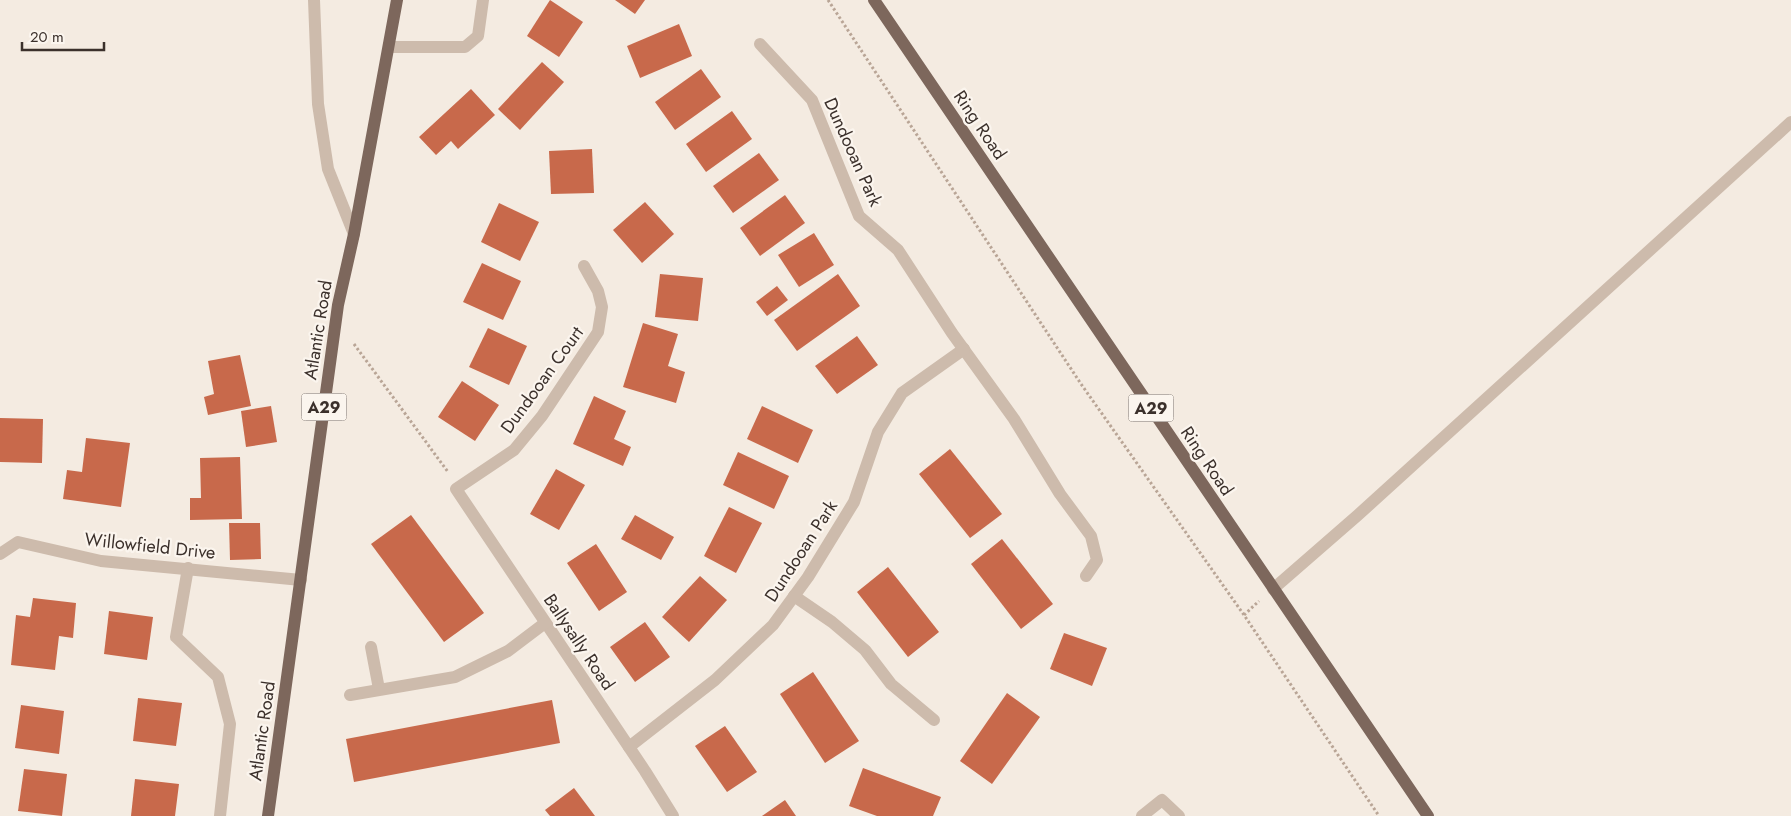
<svg xmlns="http://www.w3.org/2000/svg" width="1791" height="816" viewBox="0 0 1791 816" font-family="Jost,sans-serif">
  <rect width="100%" height="100%" fill="#f4ebe1"/>
  <!-- building -->
  <g fill="#c8694b">
    <path d="M550,0L583,22L559,57L527,36Z"/>
    <path d="M615,0H645L635,14Z"/>
    <path d="M679,24L692,56L640,78L627,46Z"/>
    <path d="M542,62L564,82L520,130L498,109Z"/>
    <path d="M701,69L721,97L675,130L655,102Z"/>
    <path d="M471,89L495,115L458,149L451,141L436,155L419,137Z"/>
    <path d="M732,111L752,139L706,172L686,144Z"/>
    <path d="M592,149L594,193L551,194L549,151Z"/>
    <path d="M759,153L779,180L733,213L713,186Z"/>
    <path d="M785,195L805,223L760,256L740,228Z"/>
    <path d="M645,202L674,234L642,263L613,230Z"/>
    <path d="M499,203L539,222L520,261L481,242Z"/>
    <path d="M814,233L834,265L799,287L778,255Z"/>
    <path d="M482,263L521,281L503,320L463,302Z"/>
    <path d="M660,274L703,278L698,321L655,317Z"/>
    <path d="M838,274L860,306L797,351L774,320Z"/>
    <path d="M777,286L788,300L767,316L756,302Z"/>
    <path d="M643,323L678,334L668,366L685,372L676,403L623,387Z"/>
    <path d="M488,328L527,346L509,385L469,367Z"/>
    <path d="M857,336L878,365L837,394L815,366Z"/>
    <path d="M240,355L251,406L208,415L204,397L214,394L208,361Z"/>
    <path d="M462,381L499,405L475,441L438,417Z"/>
    <path d="M594,396L626,411L614,439L631,447L623,466L573,444Z"/>
    <path d="M271,406L277,442L246,447L241,411Z"/>
    <path d="M762,406L813,430L798,463L747,439Z"/>
    <path d="M0,418L43,419L42,463L0,462Z"/>
    <path d="M86,438L130,443L121,507L63,499L67,470L82,472Z"/>
    <path d="M950,449L1002,514L970,538L919,474Z"/>
    <path d="M738,452L789,476L774,509L723,485Z"/>
    <path d="M240,457L242,519L190,520V498H201L200,458Z"/>
    <path d="M556,469L585,485L559,530L530,514Z"/>
    <path d="M729,507L762,523L736,573L704,556Z"/>
    <path d="M411,515L484,613L444,642L371,544Z"/>
    <path d="M635,515L674,537L661,560L621,539Z"/>
    <path d="M229,523H260L261,559L230,560Z"/>
    <path d="M1002,539L1053,604L1021,629L971,564Z"/>
    <path d="M596,544L627,592L599,611L567,563Z"/>
    <path d="M888,567L939,632L908,657L857,592Z"/>
    <path d="M700,576L727,600L689,642L662,617Z"/>
    <path d="M33,598L76,603L73,638L59,636L55,670L11,665L16,615L30,617Z"/>
    <path d="M109,611L153,617L147,660L104,654Z"/>
    <path d="M645,622L670,657L635,682L610,647Z"/>
    <path d="M1064,633L1107,648L1092,686L1050,669Z"/>
    <path d="M813,672L859,741L825,763L780,694Z"/>
    <path d="M1007,693L1040,717L992,784L960,761Z"/>
    <path d="M138,698L182,703L176,746L133,741Z"/>
    <path d="M552,700L560,743L354,782L346,739Z"/>
    <path d="M21,705L64,711L59,754L15,748Z"/>
    <path d="M725,726L757,772L727,792L695,746Z"/>
    <path d="M863,768L941,797L933,816H877L849,806Z"/>
    <path d="M24,769L67,774L62,816L18,811Z"/>
    <path d="M135,779L179,784L175,816H131Z"/>
    <path d="M574,788L595,816H550L545,810Z"/>
    <path d="M785,800L796,816H762Z"/>
  </g>
  <g fill="none" stroke-linecap="round" stroke-linejoin="round">
    <!-- path -->
    <g stroke="#b9a596" stroke-width="3" stroke-dasharray="2.5 2.5" stroke-linecap="butt">
      <path d="M828,0L1081,384L1244,615L1379,816"/>
      <path d="M354,344L448,472"/>
      <path d="M1244,615L1259,601"/>
    </g>
    <!-- service -->
    <g stroke="#cdbbac" stroke-width="12">
      <path d="M314,0L318,104L328,169L354,234"/>
      <path d="M1273,589L1358,515L1791,122"/>
      <path d="M1142,816L1162,800L1179,816"/>
    </g>
    <!-- minor -->
    <g stroke="#cdbbac" stroke-width="12">
      <path d="M760,44L812,100L859,216L898,250L952,333L1014,419L1060,494L1091,536L1097,560L1086,576"/>
      <path d="M390,47H465L478,36L483,0"/>
      <path d="M584,266L598,291L602,307L598,332L542,416L514,450L456,489L645,771L673,816"/>
      <path d="M0,554L18,542L101,561L301,580"/>
      <path d="M188,568L176,637L218,677L230,724L220,816"/>
      <path d="M794,596L832,622L865,650L891,684L934,720"/>
      <path d="M371,647L379,689"/>
      <path d="M350,695L455,677L508,651L545,623"/>
      <path d="M629,747L715,680L773,625L808,577L854,502L878,432L902,393L964,349"/>
    </g>
    <!-- primary -->
    <g stroke="#7d675c" stroke-width="12">
      <path d="M874,0L1428,816"/>
      <path d="M268,816L338,305L354,234L397,0"/>
    </g>
  </g>
  <g text-anchor="middle" dominant-baseline="central" stroke-width="4.5" stroke-linejoin="round" paint-order="stroke">
    <!-- shield labels -->
    <g fill="#fbf5ee" stroke="#756b66" stroke-width="1">
      <rect x="301.5" y="393.5" width="45" height="27" rx="4"/>
      <rect x="1128.5" y="394.5" width="45" height="27" rx="4"/>
    </g>
    <g font-size="16" font-weight="bold" fill="#3b302b">
      <text x="324" y="407">A29</text>
      <text x="1151" y="408">A29</text>
    </g>
    <!-- street labels -->
    <g font-size="18" fill="#3b302b" stroke="#fbf5ee">
      <text transform="translate(980 125) rotate(56)">Ring Road</text>
      <text transform="translate(853 152) rotate(66)">Dundooan Park</text>
      <text transform="translate(318 330) rotate(-81)">Atlantic Road</text>
      <text transform="translate(542 380) rotate(-54)">Dundooan Court</text>
      <text transform="translate(1207 461) rotate(56)">Ring Road</text>
      <text transform="translate(150 546) rotate(6)">Willowfield Drive</text>
      <text transform="translate(801 551) rotate(-57)">Dundooan Park</text>
      <text transform="translate(579 642) rotate(56)">Ballysally Road</text>
      <text transform="translate(262 731) rotate(-82)">Atlantic Road</text>
    </g>
  </g>
  <!-- scale -->
  <path d="M22 42v8h82v-8" fill="none" stroke="#3b302b" stroke-width="2.5"/>
  <text x="30" y="42" font-size="15" fill="#3b302b" stroke="#fbf5ee" stroke-width="4" paint-order="stroke">20 m</text>
</svg>
